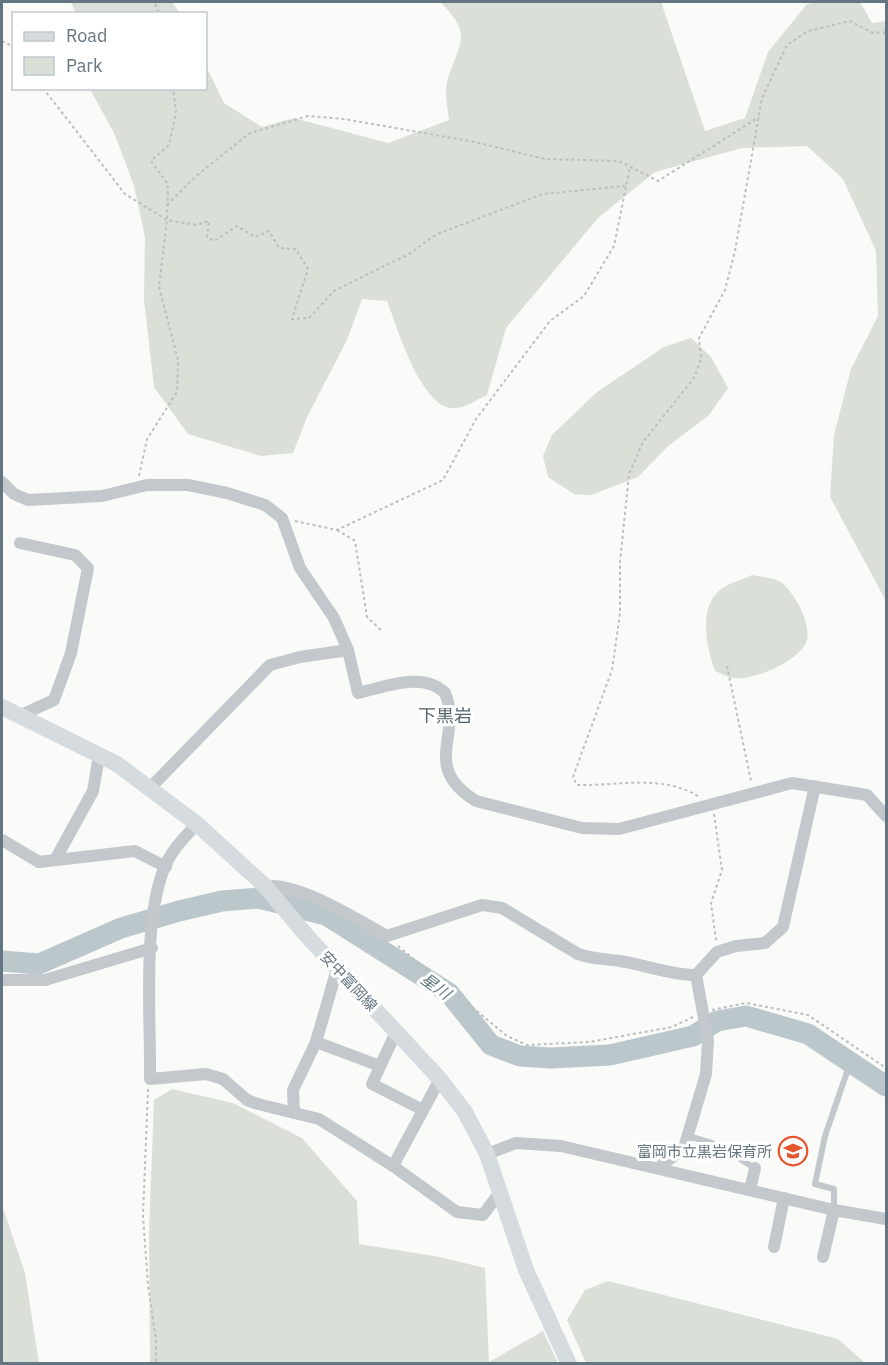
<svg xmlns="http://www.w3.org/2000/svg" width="888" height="1365" viewBox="0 0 888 1365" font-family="'IBM Plex Sans','Noto Sans JP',sans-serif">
  <rect width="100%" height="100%" fill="#fafaf8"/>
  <!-- green -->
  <g fill="#dadfd7">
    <path d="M71,2H172L180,13H76Z"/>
    <path d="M440,2H661L705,131L745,118L768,52L807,4L817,2H860L872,23L886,21V601L830,497L834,435L851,369L878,316L876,251L843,179L807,146L742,148L655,172L599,217L506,328L487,395C478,399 467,407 457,408C422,414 397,326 387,301L362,299L347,340L307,417L293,453L261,456L188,434L154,387L144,300L145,237L134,186L115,135L90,89L206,88V66L224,103L262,127L294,118L388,143L449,120C448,109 444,93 447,82C458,43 475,36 440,2Z"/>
    <path d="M691,338L711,357L728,388L709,415L667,447L638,477L591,495L574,494L548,477L543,456L552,435L597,392L664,347Z"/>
    <path d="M752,575C759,577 772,577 779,581C793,589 815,628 805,645C794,663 753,681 732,678C727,677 720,673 715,671C707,649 697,607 721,589C729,583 742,580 752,575Z"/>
    <path d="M172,1089L233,1103L302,1138L357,1201L359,1244L440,1257L485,1268L489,1362L543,1331L558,1363H150L149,1232L154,1100Z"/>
    <path d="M2,1205L25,1273L39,1363H2Z"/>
    <path d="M608,1281L838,1339L865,1363H586L567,1320L585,1290Z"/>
  </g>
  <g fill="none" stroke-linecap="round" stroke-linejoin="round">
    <!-- river -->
    <path stroke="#bbc7cb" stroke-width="21" d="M2,961L39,964L121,928L179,911L222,901L259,898L326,915L449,993L491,1045L520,1056L551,1058L610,1055L693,1036L717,1021L746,1016L808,1034L886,1086"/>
    <!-- path -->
    <g stroke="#bbbfc2" stroke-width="2" stroke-dasharray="3 3" stroke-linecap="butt">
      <path d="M155,4L159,14"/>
      <path d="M2,41L14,47"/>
      <path d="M43,88L125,194L167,220L196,225L209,221L207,237L214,241L237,226L255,237L269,231L279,248L296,249L308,269L292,319L309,318L334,291L409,254L437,234L543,194L626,186"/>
      <path d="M167,205L196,176L250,133L308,116L344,119L475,142L545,159L619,161L658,181L759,117"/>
      <path d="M139,476L147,439L177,392L178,360L159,287L167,220L168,184L151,161L169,145L176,112L173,88"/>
      <path d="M295,521L337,530L443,480L476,419L550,321L584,296L614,246L630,167"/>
      <path d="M337,530L355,541L367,617L382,631"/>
      <path d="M727,666L751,781"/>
      <path d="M698,796C660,774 618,786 577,785L573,777L612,670L620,613V562L629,474L643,442L694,378L701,359L699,338L725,290L735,251L762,98L787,45L808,31L850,21L873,33L883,32L886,35"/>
      <path d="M714,814L722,870L711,903L716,940"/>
      <path d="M398,946L507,1036L527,1045L589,1042L672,1027L693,1017"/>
      <path d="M712,1010L746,1003L808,1015L886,1068"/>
      <path d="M148,1089L143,1216L148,1285L156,1340V1364"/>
    </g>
    <!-- service -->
    <g stroke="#c3c8cc" stroke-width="6">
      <path d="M688,1136L712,1143L755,1168"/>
      <path d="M834,1209V1189L815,1184L825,1136L847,1072"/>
    </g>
    <!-- minor -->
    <g stroke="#c3c8cc" stroke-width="12">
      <path d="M2,482L14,494L28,500L102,496L147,485H188L227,493L265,505L282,518L300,568L334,618L348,650L358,693C385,687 423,671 445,693C463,735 420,766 476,801L582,828L619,829L792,783L867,795L886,816"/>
      <path d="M19,716L54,700L71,653L88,568L75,555L20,543"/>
      <path d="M150,788L270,665L300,657L348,650"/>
      <path d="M197,824C187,835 175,846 168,860C141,912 151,1019 150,1079L206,1074L223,1079L247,1100L258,1104L319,1119L393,1166L457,1212L483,1215L500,1192"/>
      <path d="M2,840L39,862L135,851L166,867"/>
      <path d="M55,860L93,791L99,756"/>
      <path d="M265,886C301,883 355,919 387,936L482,905L502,908L578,954C592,959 606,959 620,961C646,965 670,975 696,975L717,952L736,946L765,943L783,927L815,786"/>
      <path d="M2,980H45L152,948"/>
      <path d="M396,1032L372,1084L423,1110"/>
      <path d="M316,1042L380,1066"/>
      <path d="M294,1113L293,1090L316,1042L337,969"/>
      <path d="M487,1154L516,1143L561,1146L834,1210L886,1219"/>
      <path d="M393,1166L440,1079"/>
      <path d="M658,1168L684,1148L706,1074L708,1040L696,975"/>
      <path d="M750,1190L755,1168"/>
      <path d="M774,1247L784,1198"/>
      <path d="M823,1257L834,1210"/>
    </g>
    <!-- secondary -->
    <path stroke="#d6dbdf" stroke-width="16" d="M2,707L117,764L197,824L265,886L306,935L438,1077L465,1112L487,1154L526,1270L569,1364"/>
  </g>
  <!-- icons -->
  <defs>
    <g id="school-ring" transform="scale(1.5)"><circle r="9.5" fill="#fff" stroke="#e4572e" stroke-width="1.5"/><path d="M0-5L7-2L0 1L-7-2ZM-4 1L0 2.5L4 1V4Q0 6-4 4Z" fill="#e4572e"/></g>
  </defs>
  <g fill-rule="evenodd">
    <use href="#school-ring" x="793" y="1151"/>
  </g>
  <g text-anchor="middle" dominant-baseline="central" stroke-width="6" stroke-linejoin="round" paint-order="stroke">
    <!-- street labels -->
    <g font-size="15" fill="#657683" stroke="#fff">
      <text transform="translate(349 981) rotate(47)">安中富岡線</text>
    </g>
    <!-- poi labels -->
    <g font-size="15" fill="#657683" stroke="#fff" text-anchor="end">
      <text x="772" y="1151">富岡市立黒岩保育所</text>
    </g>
    <!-- water labels -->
    <g font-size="16" font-style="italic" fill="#60757c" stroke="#fff">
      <text transform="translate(436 986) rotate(36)">星川</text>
    </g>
    <!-- quarter labels -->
    <g font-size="18" fill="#57646e" stroke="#fff">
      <text x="445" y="715">下黒岩</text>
    </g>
  </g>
  <!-- border -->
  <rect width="888" height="1365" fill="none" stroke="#657683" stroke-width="6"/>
  <!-- legend -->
  <rect x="12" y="12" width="195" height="78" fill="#ffffff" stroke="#c1c8cd" stroke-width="1.5"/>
  <rect x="24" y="32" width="30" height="9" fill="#d6dbdf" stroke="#c1c8cd" stroke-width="1.5"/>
  <text x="66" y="42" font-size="18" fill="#657683">Road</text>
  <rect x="24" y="57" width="30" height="18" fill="#dadfd7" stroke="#c1c8cd" stroke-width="1.5"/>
  <text x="66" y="72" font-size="18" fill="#657683">Park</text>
</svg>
